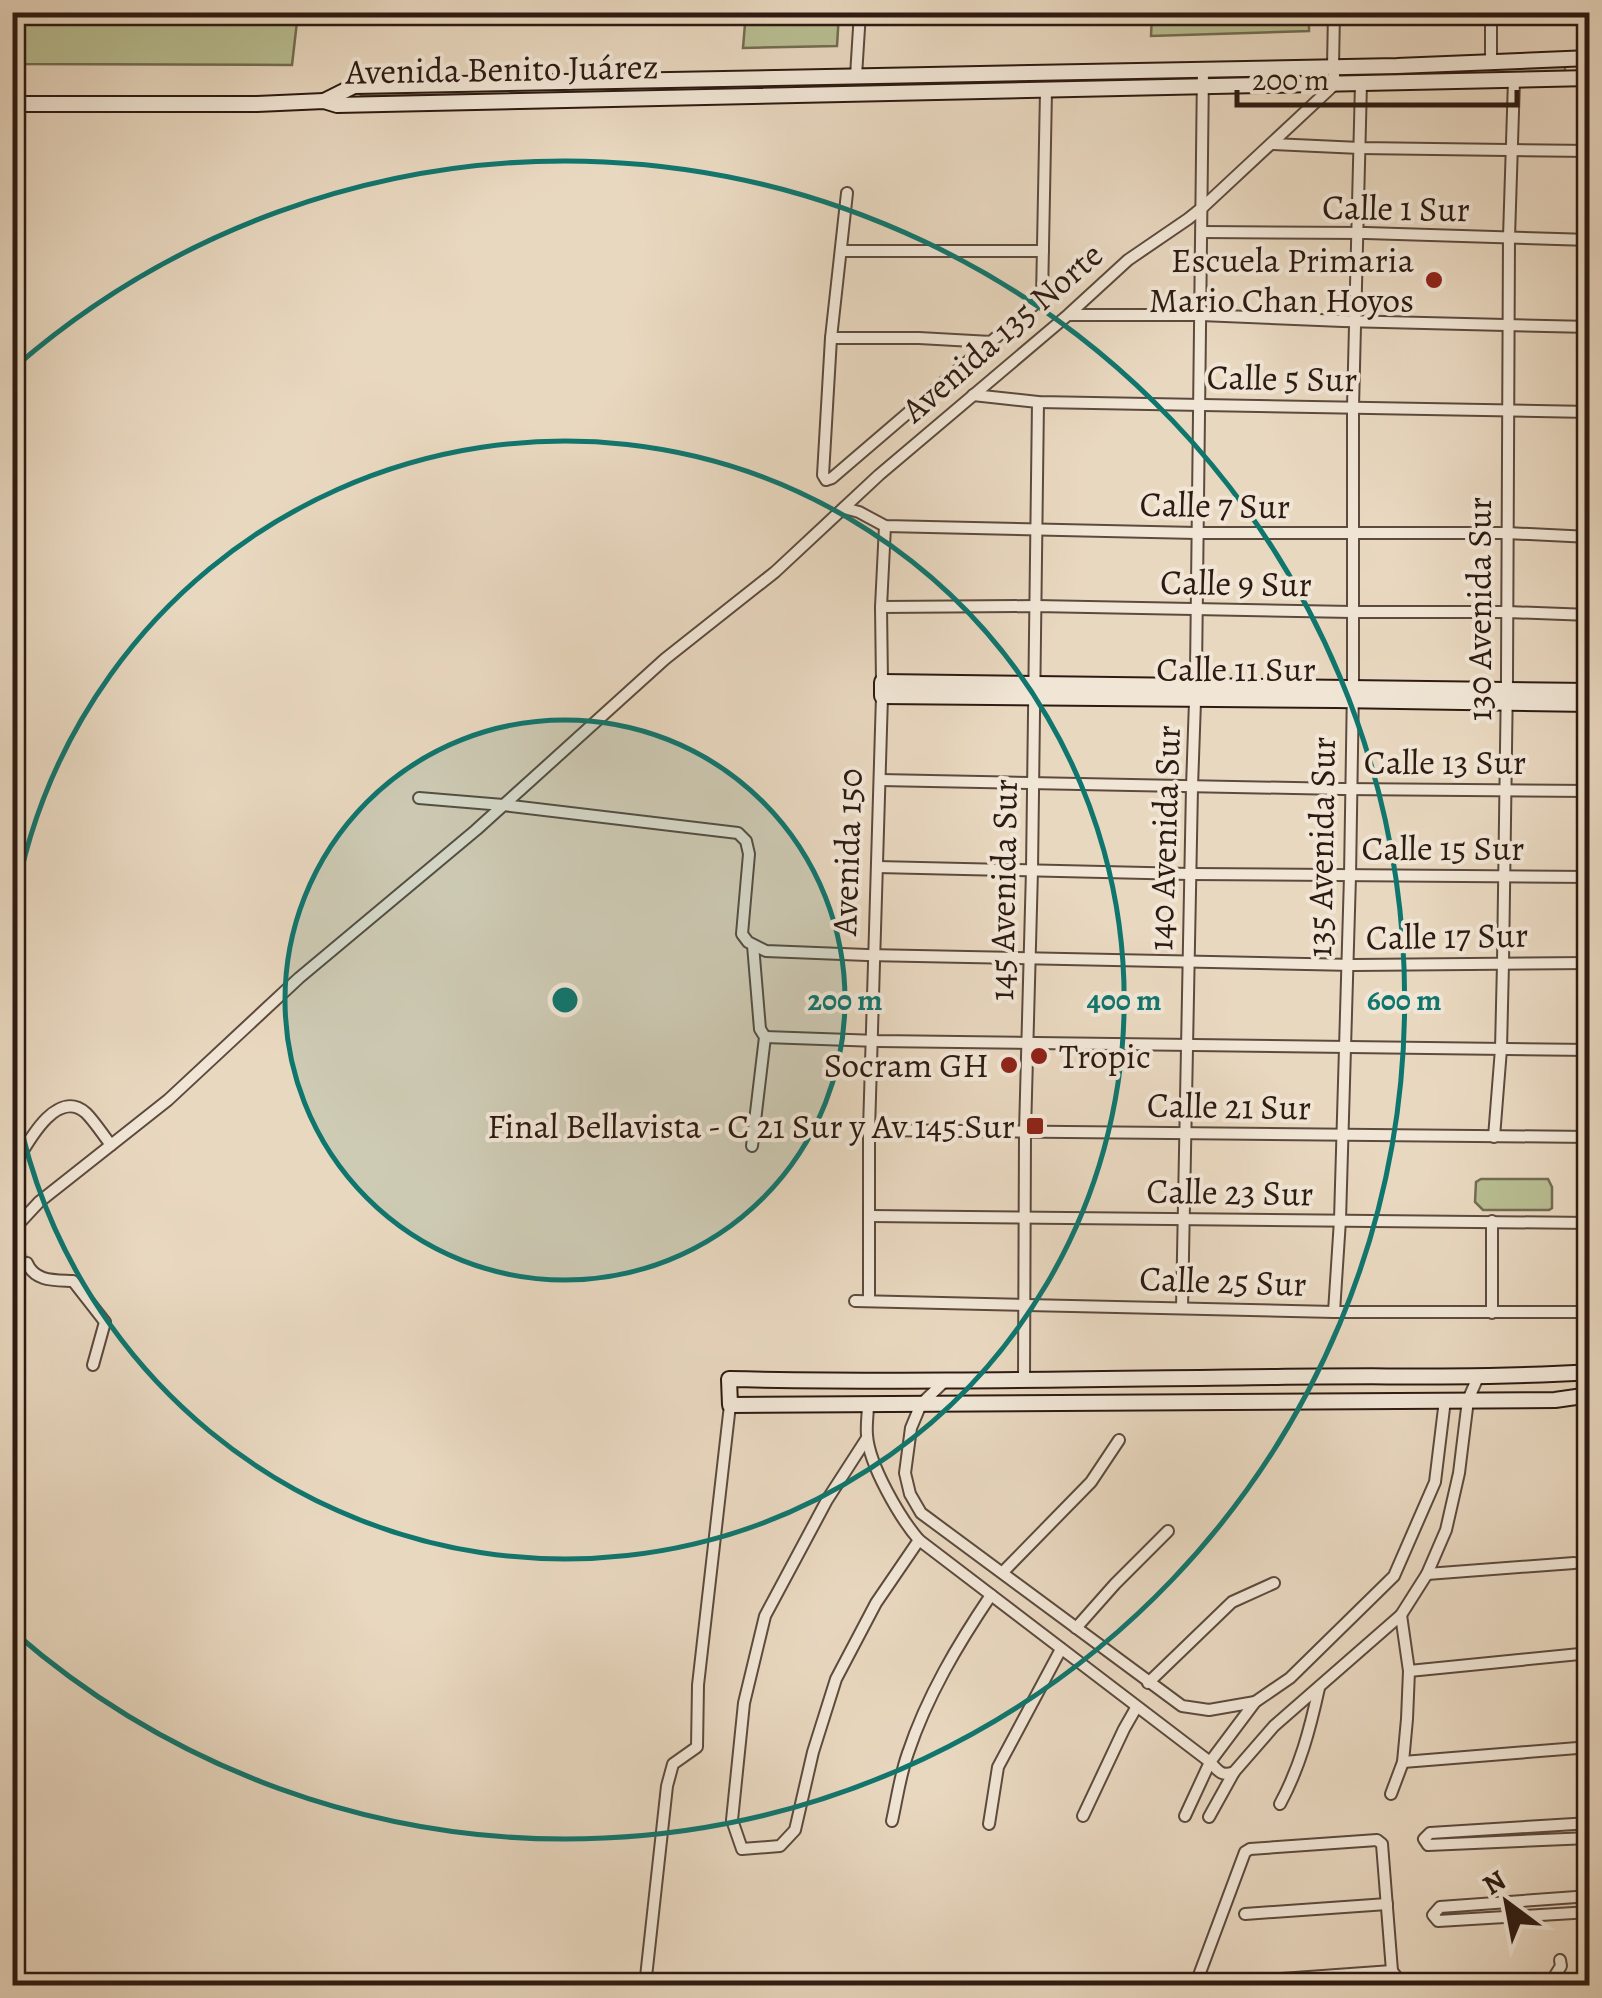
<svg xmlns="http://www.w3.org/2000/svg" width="1602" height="1998" viewBox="0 0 1602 1998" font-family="Alegreya,serif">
  <rect width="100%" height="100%" fill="#e9d8c0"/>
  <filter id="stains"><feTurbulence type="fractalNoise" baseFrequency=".002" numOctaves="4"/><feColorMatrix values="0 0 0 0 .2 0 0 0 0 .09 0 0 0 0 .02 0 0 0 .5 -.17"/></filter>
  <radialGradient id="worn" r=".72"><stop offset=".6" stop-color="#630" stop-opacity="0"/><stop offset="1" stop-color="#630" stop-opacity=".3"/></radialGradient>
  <!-- green -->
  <g fill="#b8be92" stroke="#726c52" stroke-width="2.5">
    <path d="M13,12H298V13L292,65L13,64Z"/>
    <path d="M746,12L839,13L837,46L743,48Z"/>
    <path d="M1152,13H1309V31L1151,36Z"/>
    <path d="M1565,65V74L1347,79L1345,72Z"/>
    <path d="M1192,77L1194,81L756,90L753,85L757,83Z"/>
    <path d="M701,85L703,87L701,91L362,96L358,92Z"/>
    <path d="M1481,1179H1548L1552,1187V1208L1549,1210H1483L1475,1202L1476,1182Z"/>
  </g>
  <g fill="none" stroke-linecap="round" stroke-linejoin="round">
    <!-- street-tunnel -->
    <path stroke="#c3b29d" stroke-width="10" stroke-dasharray="10 5" stroke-linecap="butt" d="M13,1242L27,1263"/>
    <!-- street casing -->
    <g stroke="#5c4a3e" stroke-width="14">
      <g id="street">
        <path d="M1491,62V12"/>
        <path d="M856,76L860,12"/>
        <path d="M1273,144L1360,148L1590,151"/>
        <path d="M847,193L831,338L823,475L826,480L832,478L1042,298L1046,91"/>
        <path d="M1202,232L1366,233L1590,240"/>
        <path d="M841,251H1043"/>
        <path d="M1069,315H1201L1343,321L1590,327"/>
        <path d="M831,338H919L991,342"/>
        <path d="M973,395L1038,402L1590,412"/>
        <path d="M844,508L859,512L885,526L1196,533H1507L1590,537"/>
        <path d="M881,607L1036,606L1352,612H1507L1590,615"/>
        <path d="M882,682L881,607L885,526"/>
        <path d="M880,780L1342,789L1590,791"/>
        <path d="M419,798L503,805L738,833L746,841L749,854L742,934L748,942L766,951L867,955L1354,965L1590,963"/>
        <path d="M877,867L1190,874L1590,877"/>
        <path d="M765,1037L878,1041L1590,1050"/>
        <path d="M869,1130L1590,1137"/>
        <path d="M1494,1137L1501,1049L1503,963L1507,678L1509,237L1514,80"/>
        <path d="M752,1146L765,1037L760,1029L753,945"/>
        <path d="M12,1169C25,1148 55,1086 86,1113C95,1122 103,1135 111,1145"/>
        <path d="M870,1216L1590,1223"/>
        <path d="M12,1231L39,1202L168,1100L299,978L476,830L665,659L775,572L879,475L1068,315L1128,260L1188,219L1203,207L1335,84L1333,67L1334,12"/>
        <path d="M12,1241L13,1242"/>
        <path d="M27,1263C35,1282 55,1280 73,1281L105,1322L93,1365"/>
        <path d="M855,1301L1334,1312H1590"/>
        <path d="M869,1301V1130L882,696"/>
        <path d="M1182,1308L1192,787L1196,673L1203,69"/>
        <path d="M1334,1312L1340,1220L1350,876L1353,687V407L1361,83"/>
        <path d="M1492,1313V1221"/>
        <path d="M1024,1379L1025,1132L1032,870L1038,402"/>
        <path d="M946,1380L921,1404L911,1428L905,1473L910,1494L921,1513L1182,1706L1209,1710L1255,1702"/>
        <path d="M868,1404C868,1414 866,1425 867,1435C869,1465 900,1518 919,1540L1210,1762C1218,1771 1222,1777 1234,1772L1274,1726L1401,1615L1427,1574L1446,1530L1459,1473L1468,1400L1478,1377"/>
        <path d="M867,1438L827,1500L765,1616L744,1703L732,1820L742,1849L780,1846L795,1830L813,1752L836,1679L876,1603L919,1540"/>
        <path d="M1003,1572L1091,1482L1119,1440"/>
        <path d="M1427,1574L1574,1563"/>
        <path d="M1076,1628L1115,1584L1168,1531"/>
        <path d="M1409,1671L1590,1653"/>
        <path d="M1148,1683L1232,1602L1274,1583"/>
        <path d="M1403,1762L1590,1747"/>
        <path d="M1391,1794L1403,1762L1407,1719L1409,1671L1401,1615"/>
        <path d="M1280,1804C1300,1767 1310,1729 1319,1688"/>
        <path d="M1083,1816L1124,1729L1136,1708"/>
        <path d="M1185,1816L1210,1762L1255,1702L1290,1678L1394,1576L1435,1482L1445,1400"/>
        <path d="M1209,1817L1234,1772"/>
        <path d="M892,1821C897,1799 900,1775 908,1753C927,1696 958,1644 991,1595"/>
        <path d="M1590,1823L1430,1833L1424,1839L1428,1845L1590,1838"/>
        <path d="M989,1824L998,1767L1061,1649"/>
        <path d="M1590,1896L1440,1907L1433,1915L1438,1921L1590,1912"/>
        <path d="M1245,1914L1387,1904"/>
        <path d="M1196,1985L1392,1971"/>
        <path d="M1549,1985L1561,1966L1560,1960"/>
        <path d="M645,1986L667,1786L673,1764L697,1747L698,1685L730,1405"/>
        <path d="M1195,1986L1245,1852L1250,1849L1377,1840L1382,1844L1392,1971L1404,1986"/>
        <path d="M1501,1986L1552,1982"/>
      </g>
    </g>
    <!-- secondary casing -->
    <g stroke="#2d1a12" stroke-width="18">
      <g id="secondary">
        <path d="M324,101L354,86L1397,66L1590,58"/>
        <path d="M12,104H257L324,101L337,105L1590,78"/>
        <path d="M1590,691L882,682V696L1336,700L1590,704"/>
        <path d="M1590,1372C1486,1379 1381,1375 1277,1377C1094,1379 911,1383 729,1379L730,1405L1555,1400L1590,1395"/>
      </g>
    </g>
    <!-- street -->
    <use href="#street" stroke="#f1e6d6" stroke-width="10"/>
    <!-- secondary -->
    <use href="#secondary" stroke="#f1e6d6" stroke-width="14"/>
  </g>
  <!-- distance rings -->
  <circle cx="565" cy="1000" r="280" fill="#0f766e" fill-opacity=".12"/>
  <g fill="none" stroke="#0f766e" stroke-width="5">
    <circle cx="565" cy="1000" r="280"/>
    <path d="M13 913A559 559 0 1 1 13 1087"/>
    <path d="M15 367A839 839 0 1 1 15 1633"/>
  </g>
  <!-- markers -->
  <g fill="#8f2418" stroke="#f1e6d6" stroke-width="4">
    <circle cx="1434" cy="280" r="10"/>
    <circle cx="1039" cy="1056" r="10"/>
    <circle cx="1009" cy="1065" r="10"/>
    <rect x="1025" y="1116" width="20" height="20" rx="5"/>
  </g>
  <g text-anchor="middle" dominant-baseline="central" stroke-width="8" stroke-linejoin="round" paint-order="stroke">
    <!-- street labels -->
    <g font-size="35" fill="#2d1a12" stroke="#f1e6d6">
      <text transform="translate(502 69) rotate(-1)">Avenida Benito Juárez</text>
      <text transform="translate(1396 208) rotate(1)">Calle 1 Sur</text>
      <text transform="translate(1002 332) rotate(-41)">Avenida 135 Norte</text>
      <text transform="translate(1282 378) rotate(1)">Calle 5 Sur</text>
      <text transform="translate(1215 505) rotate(1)">Calle 7 Sur</text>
      <text transform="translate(1236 583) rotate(1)">Calle 9 Sur</text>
      <text transform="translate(1479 609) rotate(-90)">130 Avenida Sur</text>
      <text x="1236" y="669">Calle 11 Sur</text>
      <text x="1445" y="762">Calle 13 Sur</text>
      <text transform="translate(1164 838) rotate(-88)">140 Avenida Sur</text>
      <text transform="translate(1321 847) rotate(-89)">135 Avenida Sur</text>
      <text x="1443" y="848">Calle 15 Sur</text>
      <text transform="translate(847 852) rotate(-88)">Avenida 150</text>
      <text transform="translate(1003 890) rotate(-89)">145 Avenida Sur</text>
      <text transform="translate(1447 936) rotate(-1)">Calle 17 Sur</text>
      <text transform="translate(1229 1106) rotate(1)">Calle 21 Sur</text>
      <text transform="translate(1230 1192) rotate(1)">Calle 23 Sur</text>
      <text transform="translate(1223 1281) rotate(2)">Calle 25 Sur</text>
    </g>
    <!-- poi labels -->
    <g font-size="35" fill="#2d1a12" stroke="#f1e6d6" text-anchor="end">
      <text x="1414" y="260">Escuela Primaria<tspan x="1414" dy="40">Mario Chan Hoyos</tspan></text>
      <text x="1059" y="1056" text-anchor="start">Tropic</text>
      <text x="989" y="1065">Socram GH</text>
      <text x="1015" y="1126">Final Bellavista - C 21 Sur y Av 145 Sur</text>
    </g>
  </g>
  <circle cx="565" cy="1000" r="15" fill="#0f766e" stroke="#f1e6d6" stroke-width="5"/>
  <g font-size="30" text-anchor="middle" font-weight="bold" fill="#0f766e" stroke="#f1e6d6" stroke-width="8" stroke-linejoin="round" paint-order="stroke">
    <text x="845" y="1010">200 m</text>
    <text x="1124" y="1010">400 m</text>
    <text x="1404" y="1010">600 m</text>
  </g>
  <!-- margin -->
  <rect width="1602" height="1998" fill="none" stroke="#e9d8c0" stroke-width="50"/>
  <rect x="15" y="15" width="1572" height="1968" fill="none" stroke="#2d1a12" stroke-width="5"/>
  <rect x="25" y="25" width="1552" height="1948" fill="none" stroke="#2d1a12" stroke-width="2.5"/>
  <!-- north arrow -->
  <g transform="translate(1507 1903) rotate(328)" stroke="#f1e6d6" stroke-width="8" paint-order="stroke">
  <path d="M0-8L18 38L0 25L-18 38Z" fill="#2d1a12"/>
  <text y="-15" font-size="28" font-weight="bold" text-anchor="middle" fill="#2d1a12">N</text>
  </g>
  <!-- scale -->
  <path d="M1237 90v15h280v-15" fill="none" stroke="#2d1a12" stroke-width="5"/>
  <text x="1252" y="90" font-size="30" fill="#2d1a12" stroke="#f1e6d6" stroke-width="8" paint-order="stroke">200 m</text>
  <rect width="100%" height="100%" filter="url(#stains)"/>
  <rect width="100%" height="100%" fill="url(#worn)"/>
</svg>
